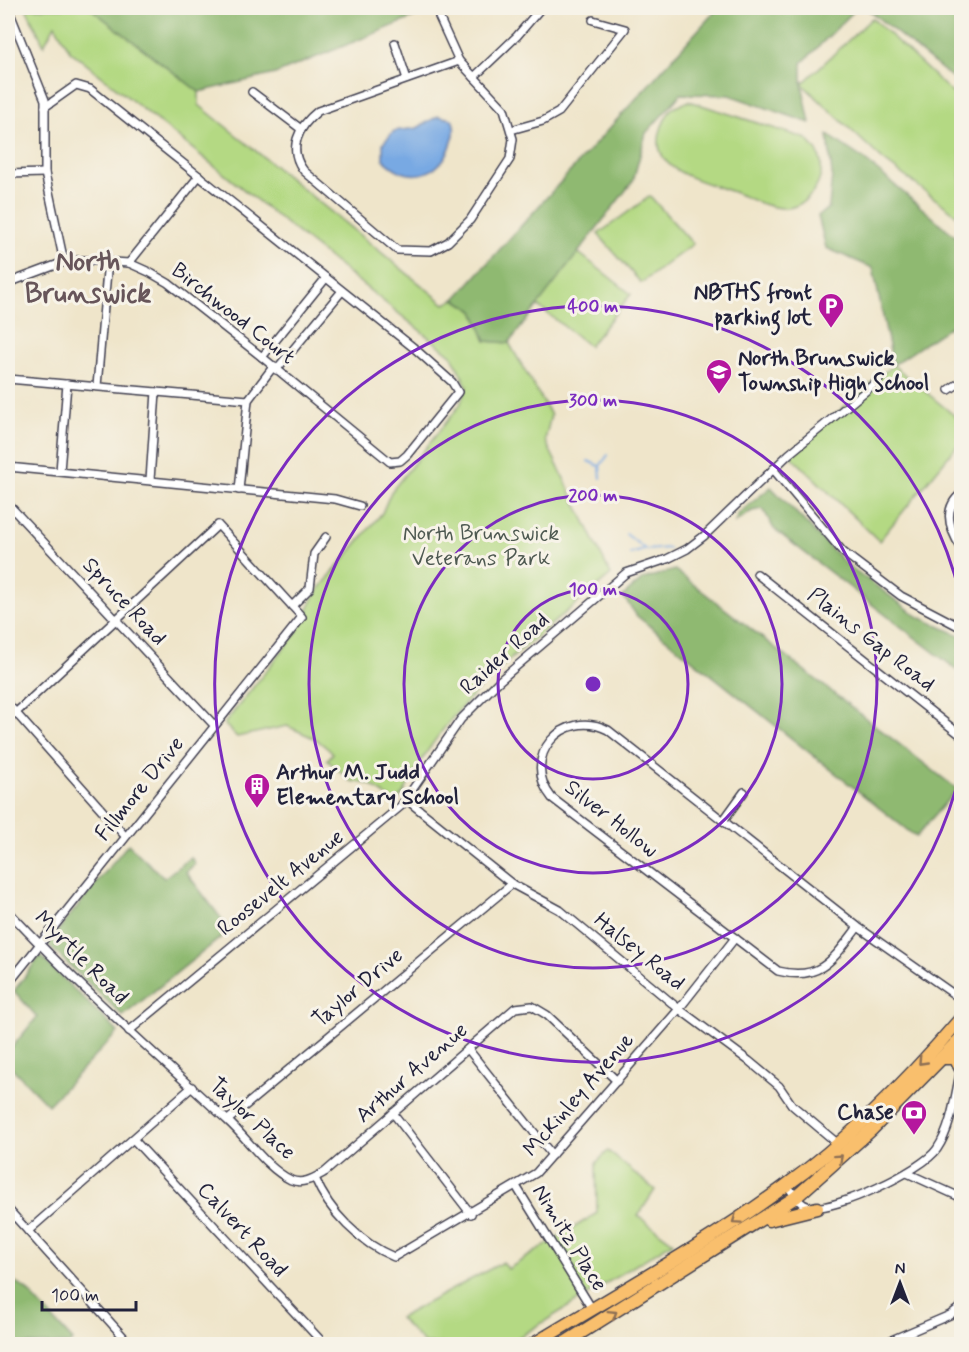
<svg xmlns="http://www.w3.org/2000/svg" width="969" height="1352" viewBox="0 0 969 1352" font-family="Mynerve,sans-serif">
  <rect width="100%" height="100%" fill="#f7f3e8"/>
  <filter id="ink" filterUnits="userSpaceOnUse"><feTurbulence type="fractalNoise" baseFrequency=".0167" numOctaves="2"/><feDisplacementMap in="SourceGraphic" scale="12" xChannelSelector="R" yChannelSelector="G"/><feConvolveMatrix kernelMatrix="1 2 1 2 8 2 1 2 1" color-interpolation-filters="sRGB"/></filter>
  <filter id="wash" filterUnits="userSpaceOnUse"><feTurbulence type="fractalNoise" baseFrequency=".008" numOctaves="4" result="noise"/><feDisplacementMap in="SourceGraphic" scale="24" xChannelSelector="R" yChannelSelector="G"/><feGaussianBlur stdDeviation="1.35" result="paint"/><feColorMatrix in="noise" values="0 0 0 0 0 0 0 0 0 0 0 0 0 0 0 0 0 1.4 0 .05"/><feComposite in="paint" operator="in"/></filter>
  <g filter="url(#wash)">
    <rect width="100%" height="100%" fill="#efe5ca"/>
    <!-- green -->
    <g fill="#b4d983" stroke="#6b7e5f" stroke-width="1.5">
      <path d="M26,8H90L199,92V105L445,304L455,299L474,311L486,341L509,343L551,415L545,440L611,575C535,640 447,699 404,793L396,802L369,784L351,781L327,760L333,753L316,739L287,726L237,737L224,724L297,632L316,593L382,513L391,492L460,405L467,386L452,356L70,51L55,25L44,45Z"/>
      <path d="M872,18L961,101V218L883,160L802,84Z"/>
      <path d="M689,101L807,139C810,143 816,148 818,153C829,176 811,206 786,208C769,209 749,198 733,192C691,177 633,167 671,109Z"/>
      <path d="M650,196L693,244L641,283L598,234Z"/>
      <path d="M575,250L631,294L589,346L533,302Z"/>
      <path d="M893,365L961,421V441L879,541L789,454Z"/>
      <path d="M608,1151L655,1190L638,1216L673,1242L508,1344H425L399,1318L503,1262L508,1269L597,1213L596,1163Z"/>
    </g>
    <!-- forest -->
    <g fill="#8fb971" stroke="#586e56" stroke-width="1.5">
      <path d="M90,8H416L415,17L275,74L199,92Z"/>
      <path d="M718,8H857L802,63V84L810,123L729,95L681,94L646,133L633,181L509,343L486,341L474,311L455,299Z"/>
      <path d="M866,8H961V85Z"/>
      <path d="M828,135L865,160L961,241V319L893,365L873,268L826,248L818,216L829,207L832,175Z"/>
      <path d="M771,487L845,563L919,617L961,636V673L774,529L763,509L752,511L735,522L738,514Z"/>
      <path d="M675,570L957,789L916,837L637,616L623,596L643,579Z"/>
      <path d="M128,844L164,878L191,857L195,864L186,872L230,930L123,1016L47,944Z"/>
      <path d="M40,956L118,1032L48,1105L8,1064V1052L37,1017L14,991Z"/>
      <path d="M8,1277L26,1289L73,1341L69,1344H10Z"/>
    </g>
    <!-- water -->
    <path fill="#78a9e3" stroke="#4d668f" stroke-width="1.5" d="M438,116L452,119C456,127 455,134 452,142C441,177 409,185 383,159V143L394,131L417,128Z"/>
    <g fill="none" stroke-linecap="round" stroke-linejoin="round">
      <!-- stream -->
      <g stroke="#78a9e3" stroke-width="2">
        <path d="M588,461L599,466"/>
        <path d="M601,478L600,466L608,455"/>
        <path d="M626,534L646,550L669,548"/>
        <path d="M630,554L644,550"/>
      </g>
    </g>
  </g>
  <g filter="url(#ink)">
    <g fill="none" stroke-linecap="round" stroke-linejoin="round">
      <!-- street casing -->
      <g stroke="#413f50" stroke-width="10">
        <g id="street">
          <path d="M8,8L45,100V173L64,262"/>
          <path d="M438,8L439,17L459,61"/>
          <path d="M395,43L407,79"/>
          <path d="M459,61L504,109L513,139L510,159L470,220L448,242L431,251L397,250L304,171C287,149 298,127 318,111Z"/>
          <path d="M474,77L517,36L541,8"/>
          <path d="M252,92L301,129"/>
          <path d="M511,130L543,121L559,112L625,29L593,20"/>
          <path d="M8,174L45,173"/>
          <path d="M129,263L199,176"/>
          <path d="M8,283L64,262L81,260L129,263L149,272L168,283L262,357L390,462L400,461L407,455L458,392L452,382L414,348L90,89L76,85L45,107"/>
          <path d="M262,357L326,278"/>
          <path d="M276,370L342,291"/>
          <path d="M8,379L248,400L273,367"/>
          <path d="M97,386L108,260"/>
          <path d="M949,390L962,381"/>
          <path d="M8,467L335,499L360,506"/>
          <path d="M773,469L843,552L901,596L962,628"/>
          <path d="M60,471L67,384"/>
          <path d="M150,480L156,392"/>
          <path d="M239,490L248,400"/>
          <path d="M962,493C941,509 950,531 962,549"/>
          <path d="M8,504L214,725"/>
          <path d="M757,574L962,736"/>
          <path d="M292,606L310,588L314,554L326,537"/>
          <path d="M8,704L125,836"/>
          <path d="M8,720L218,525L302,617L8,984"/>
          <path d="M407,800L512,884L560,910L679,1009L749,1061L779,1086L792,1105L837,1143"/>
          <path d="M723,821L744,792"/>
          <path d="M8,911C77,985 153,1052 228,1121C248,1139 266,1168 291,1180C303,1185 314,1178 325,1172L515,1008L532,1006L547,1015L617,1081"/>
          <path d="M858,927C834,958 821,982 778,971L552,798C519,758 563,707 608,730L858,927L962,1000"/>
          <path d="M129,1031L401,806L461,719L498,682L626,573L667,559L687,549L704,536L789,454L879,380"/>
          <path d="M468,1049L552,1155"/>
          <path d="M393,1113L471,1214"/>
          <path d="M228,1120L512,884"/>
          <path d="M134,1140L324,1344"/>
          <path d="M907,1173L962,1198"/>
          <path d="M315,1178C329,1212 360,1243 394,1257L536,1173L679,1009L735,938"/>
          <path d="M787,1185C793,1193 799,1205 810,1207C834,1212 923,1170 937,1149C952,1127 955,1095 961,1069"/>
          <path d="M516,1186L592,1309"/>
          <path d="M8,1209L130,1344"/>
          <path d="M28,1231L192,1087"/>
          <path d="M882,1344L950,1315L962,1306"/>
        </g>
      </g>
      <!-- highway casing -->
      <g stroke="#413f50" stroke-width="15">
        <g id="highway">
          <path d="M943,1058H955L961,1069"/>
          <path d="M769,1220L817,1208"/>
          <path d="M534,1344C618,1293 705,1245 784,1187C850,1140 909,1079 962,1017"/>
          <path d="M563,1344L796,1197L871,1130L962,1037"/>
        </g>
      </g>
      <!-- street -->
      <use href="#street" stroke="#fff" stroke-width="7"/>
      <!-- highway -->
      <use href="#highway" stroke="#f9bf6d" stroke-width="12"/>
    </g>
    <!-- one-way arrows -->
    <defs><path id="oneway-chevron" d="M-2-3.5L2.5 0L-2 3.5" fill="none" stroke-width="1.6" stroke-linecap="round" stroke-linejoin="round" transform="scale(1.5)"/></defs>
    <g stroke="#8e7054">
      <use href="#oneway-chevron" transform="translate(922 1061) rotate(134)"/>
      <use href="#oneway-chevron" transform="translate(839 1158) rotate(-42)"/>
      <use href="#oneway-chevron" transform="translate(736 1220) rotate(145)"/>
      <use href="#oneway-chevron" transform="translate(613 1314) rotate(-32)"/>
    </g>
  </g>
  <!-- distance rings -->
  <g fill="none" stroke="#7b2cbf" stroke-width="3">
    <circle cx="593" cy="684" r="95"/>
    <circle cx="593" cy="684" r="189"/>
    <circle cx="593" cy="684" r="284"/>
    <path d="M961 769A378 378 0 1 1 961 599"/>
  </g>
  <!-- icons -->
  <defs>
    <g id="parking-pin" transform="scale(1.35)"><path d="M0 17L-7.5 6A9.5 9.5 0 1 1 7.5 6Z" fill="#b5179e" stroke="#f7f3e8"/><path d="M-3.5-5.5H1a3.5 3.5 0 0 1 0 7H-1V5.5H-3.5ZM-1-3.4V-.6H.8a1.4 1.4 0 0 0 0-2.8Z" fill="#fff"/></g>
    <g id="school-pin" transform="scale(1.35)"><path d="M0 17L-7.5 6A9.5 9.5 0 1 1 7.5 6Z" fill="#b5179e" stroke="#f7f3e8"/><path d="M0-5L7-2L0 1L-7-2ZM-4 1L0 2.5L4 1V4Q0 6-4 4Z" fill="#fff"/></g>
    <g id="building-pin" transform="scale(1.35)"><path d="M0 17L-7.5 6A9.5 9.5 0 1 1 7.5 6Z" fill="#b5179e" stroke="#f7f3e8"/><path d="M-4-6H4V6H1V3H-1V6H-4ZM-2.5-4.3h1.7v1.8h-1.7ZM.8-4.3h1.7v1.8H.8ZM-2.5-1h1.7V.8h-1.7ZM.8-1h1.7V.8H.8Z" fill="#fff"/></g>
    <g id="bank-pin" transform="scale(1.35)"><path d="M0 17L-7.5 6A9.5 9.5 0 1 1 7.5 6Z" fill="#b5179e" stroke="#f7f3e8"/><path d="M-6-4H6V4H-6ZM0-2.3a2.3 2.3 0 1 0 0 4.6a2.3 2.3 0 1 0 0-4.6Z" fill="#fff"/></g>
  </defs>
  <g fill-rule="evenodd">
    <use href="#parking-pin" x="831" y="306"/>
    <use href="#school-pin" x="719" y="372"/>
    <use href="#building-pin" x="257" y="786"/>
    <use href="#bank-pin" x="914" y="1113"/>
  </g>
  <g text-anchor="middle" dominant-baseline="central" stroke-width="6" stroke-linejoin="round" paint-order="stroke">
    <!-- poi labels -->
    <g font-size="22" font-weight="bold" fill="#22223b" stroke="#f7f3e8" text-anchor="end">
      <text x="812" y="293">NBTHS front<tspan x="812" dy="25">parking lot</tspan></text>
      <text x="738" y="359" text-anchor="start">North Brunswick<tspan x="738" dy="25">Township High School</tspan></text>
      <text x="276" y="773" text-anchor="start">Arthur M. Judd<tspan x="276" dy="25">Elementary School</tspan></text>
      <text x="894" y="1113">Chase</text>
    </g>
    <!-- street labels -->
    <g font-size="22" fill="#22223b" stroke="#f7f3e8">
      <text transform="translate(233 314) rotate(38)">Birchwood Court</text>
      <text transform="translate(124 602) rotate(47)">Spruce Road</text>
      <text transform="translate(871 640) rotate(38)">Plains Gap Road</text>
      <text transform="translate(505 654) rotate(-42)">Raider Road</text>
      <text transform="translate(140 789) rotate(-51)">Fillmore Drive</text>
      <text transform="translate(611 819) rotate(38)">Silver Hollow</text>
      <text transform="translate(281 883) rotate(-39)">Roosevelt Avenue</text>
      <text transform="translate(639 952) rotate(39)">Halsey Road</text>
      <text transform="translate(81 958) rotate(45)">Myrtle Road</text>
      <text transform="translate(358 988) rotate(-40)">Taylor Drive</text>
      <text transform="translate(412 1073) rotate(-41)">Arthur Avenue</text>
      <text transform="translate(579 1095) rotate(-49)">McKinley Avenue</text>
      <text transform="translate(252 1119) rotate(43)">Taylor Place</text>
      <text transform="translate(242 1230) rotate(47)">Calvert Road</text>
      <text transform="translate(569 1238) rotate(58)">Nimitz Place</text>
    </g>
    <!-- park labels -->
    <g font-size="22" fill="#4e5951" stroke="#f7f3e8">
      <text x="481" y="534">North Brunswick<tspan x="481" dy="25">Veterans Park</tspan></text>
    </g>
    <!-- district labels -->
    <g font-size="28" font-weight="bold" fill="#67555a" stroke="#f7f3e8">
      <text x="88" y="262">North<tspan x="88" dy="32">Brunswick</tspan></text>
    </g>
  </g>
  <circle cx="593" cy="684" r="9" fill="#7b2cbf" stroke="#f7f3e8" stroke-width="3"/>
  <g font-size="18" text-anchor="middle" font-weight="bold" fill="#7b2cbf" stroke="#f7f3e8" stroke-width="6" stroke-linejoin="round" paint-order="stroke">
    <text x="593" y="312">400 m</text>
    <text x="593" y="406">300 m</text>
    <text x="593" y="501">200 m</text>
    <text x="593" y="595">100 m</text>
  </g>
  <!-- margin -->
  <rect width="969" height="1352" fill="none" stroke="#f7f3e8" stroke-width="30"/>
  <!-- north arrow -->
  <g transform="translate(900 1283)" stroke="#f7f3e8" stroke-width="4.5" paint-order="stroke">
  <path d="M0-4.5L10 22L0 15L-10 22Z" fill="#22223b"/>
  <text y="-9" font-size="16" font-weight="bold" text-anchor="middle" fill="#22223b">N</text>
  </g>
  <!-- scale -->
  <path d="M42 1301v9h94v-9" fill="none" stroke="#22223b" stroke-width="3"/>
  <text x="51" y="1301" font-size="18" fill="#22223b" stroke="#f7f3e8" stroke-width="4.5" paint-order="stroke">100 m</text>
</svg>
